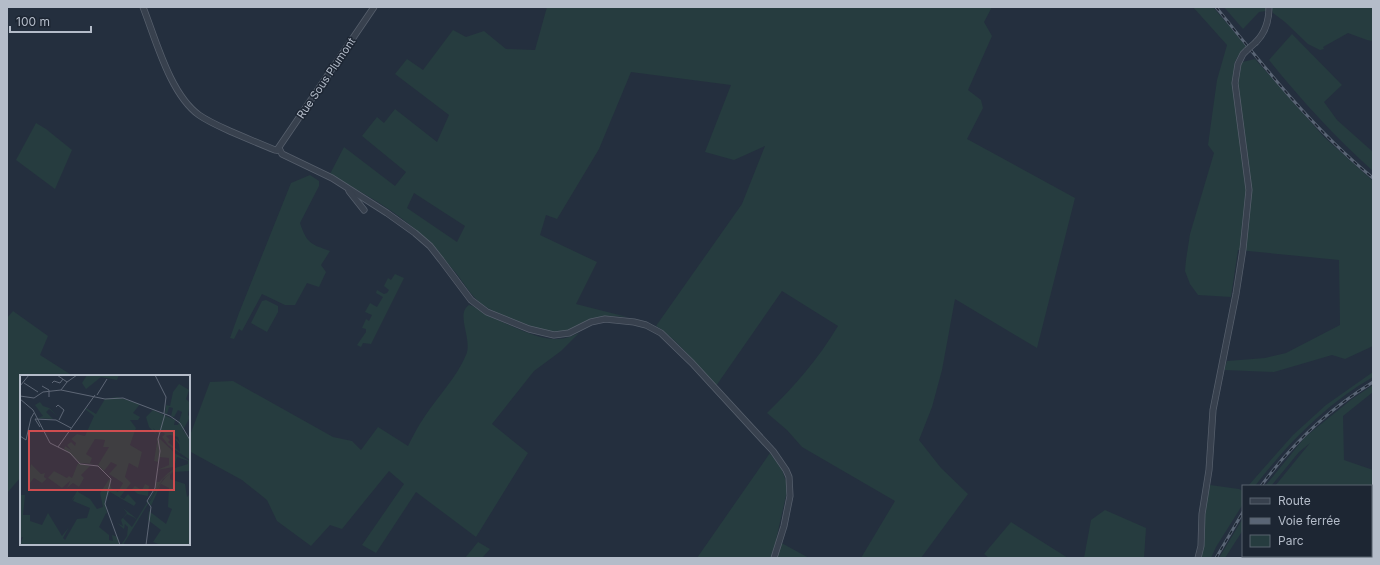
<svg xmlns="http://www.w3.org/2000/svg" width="1380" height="565" viewBox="0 0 1380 565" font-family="Inter,sans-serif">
  <rect width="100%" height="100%" fill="#242f3e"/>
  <!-- green -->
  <g fill="#263c3f" fill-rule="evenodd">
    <path d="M547,7H992L984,22L992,36L968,90L981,100L983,108L967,139L1075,198L1037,348L955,299L942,370L932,407L919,440L941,468L968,494L921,558H861L895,501L802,447L787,430L767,413C794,387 819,358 838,326L782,291L716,386C700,369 675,337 656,326L742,204L765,146L734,160L705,152L731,85L631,72L599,149L557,219L546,215L540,235L597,262L576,304L627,317C617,317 607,315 597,318C585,321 566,335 555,333C536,329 493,314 479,302C470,294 464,283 456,273C442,256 427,240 410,225C386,205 357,190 330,174L344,147L395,186L406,172L362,136L377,117L384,123L395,109L437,142L449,115L395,74L407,59L423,70L453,30L466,37L484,31L506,49L535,50ZM414,193L465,226L457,242L407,208Z"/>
    <path d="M1193,7H1213L1247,47L1238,56L1234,64L1255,59L1324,137L1373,181V346L1345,359L1332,355L1274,372L1224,370L1227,361L1265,358L1286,353L1340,325L1339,260L1238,250L1231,297L1198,295L1190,284L1185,271L1186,260L1190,234L1214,153L1208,145L1217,80L1227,45Z"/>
    <path d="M1224,7H1266V11L1259,12L1243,29Z"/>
    <path d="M1271,7H1373V41L1367,40L1348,33L1323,47L1324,49L1320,50L1308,44L1285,22L1273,13Z"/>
    <path d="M1292,34L1342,85L1324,102L1337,120L1373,152V171C1335,137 1301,100 1269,60Z"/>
    <path d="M36,123L46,129L72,150L55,189L16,160Z"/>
    <path d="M310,175L319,181V186L300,223C307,244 311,244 330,251L321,265L326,272L319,287L307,283L295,305H285L262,294L242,331L239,329L234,339L230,338L239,313L291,183Z"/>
    <path d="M395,274L404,278L371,344L363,343L361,347L357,345L366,332V329L362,328L366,319L369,321L372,315L365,312L370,303L377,307L383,297L376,293L377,290L384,294L387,293L389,290L384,286L388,278L391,280Z"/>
    <path d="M266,300L278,306V312L267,332L251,323L262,301Z"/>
    <path d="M469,305C475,306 480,311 485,314C504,322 538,341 558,339C565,339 572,336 579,333L561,351L534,371L492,424L528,453L476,537L416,492L376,553L362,545L404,484L389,471L342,529L330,525L311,546L277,521L267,500L242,480L189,451V438L210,382L233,381L333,437L352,441L361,450L378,427L408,446C413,436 418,426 425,416C438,396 457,377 466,355C473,339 455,314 469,305Z"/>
    <path d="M13,311L48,336L40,355L73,376H21V477L7,493V318Z"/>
    <path d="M1373,372V377C1326,404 1288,443 1255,486H1248L1293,435L1326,405Z"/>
    <path d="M1373,385V392L1343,416L1344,460L1373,470V558H1341V556H1371V486H1275L1310,443L1299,452L1271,486H1265L1305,437L1352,399Z"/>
    <path d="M770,453L782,470L788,487L776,540L809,558H697Z"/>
    <path d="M1210,485L1239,489L1243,491V504L1216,547L1211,558H1201L1204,545V511Z"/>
    <path d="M1105,510L1146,528L1144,558H1084L1091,520Z"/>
    <path d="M1243,518V530L1225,558H1219Z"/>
    <path d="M1011,522L1068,558H989L984,554Z"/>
    <path d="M478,542L490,549L482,558H465Z"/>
  </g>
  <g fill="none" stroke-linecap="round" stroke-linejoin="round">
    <!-- minor casing -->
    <g stroke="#565f6c" stroke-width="7">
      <g id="minor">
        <path d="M143,7C156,40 170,94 199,115C209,122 221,127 232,132C246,138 260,144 275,150H280L282,154L332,178L387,213L415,233L430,246L441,260L471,300L487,312L529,329L554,335L569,333L591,322L605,319L634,322L646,325L661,333L692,363L773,451L786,470L789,477L790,496L784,526L774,558"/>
        <path d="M1256,42C1266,32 1269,21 1269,7"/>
        <path d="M277,150L374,7"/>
        <path d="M349,191L364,210"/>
        <path d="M1198,558L1201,546L1202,514L1209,470L1213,410L1236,294L1243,249L1249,190L1235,83L1238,64L1243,54L1247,50"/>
      </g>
    </g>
    <!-- minor -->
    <use href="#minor" stroke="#38414e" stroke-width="5.5"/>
    <!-- rail casing -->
    <g stroke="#5a6575" stroke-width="3">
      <g id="rail">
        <path d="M1216,7C1264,67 1313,129 1373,178"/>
        <path d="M1261,486C1291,445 1329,409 1373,382"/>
        <path d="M1216,558L1243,512"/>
      </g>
    </g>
    <!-- rail -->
    <use href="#rail" stroke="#1d2633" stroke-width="1.5" stroke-dasharray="4.5" stroke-linecap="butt"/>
    <!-- minor-bridge casing -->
    <g stroke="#565f6c" stroke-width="7" stroke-linecap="butt">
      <path id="minor-bridge" d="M1247,50L1256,42"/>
    </g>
    <!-- minor-bridge -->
    <use href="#minor-bridge" stroke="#38414e" stroke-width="5.5"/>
  </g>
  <g text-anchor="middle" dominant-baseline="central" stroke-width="3" stroke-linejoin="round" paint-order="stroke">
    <!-- street labels -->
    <g font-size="11" fill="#b4bcc9" stroke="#1d2633">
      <text transform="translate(326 78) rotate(-56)">Rue Sous Plumont</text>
    </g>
  </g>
  <!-- overview -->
  <g transform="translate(20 375)">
    <rect width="170" height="170" fill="#242f3e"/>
    <path d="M67,0H99L97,5L81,2L66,14L62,8ZM159,9L169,15L166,24L170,28L168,40L170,42L163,55L170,65V85L148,70L142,62L145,59L142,57L139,59L133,53L139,63L156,79L170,86V90L156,94L143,104L103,170H101L107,161L108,152L105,149L104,154L97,148L103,151L101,145L107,138L103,133L117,144L107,139L103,143L112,152L135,115L136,107H139L148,98L155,93L168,89V86L157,82L154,92L137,95L149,90V83L139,82L138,87L134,86L138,61L129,52L126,42L133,35L155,45L154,50H158L162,37L158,35L154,42L151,41L153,33L149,32L147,39L145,38L146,30L150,31L153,17ZM150,60L158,62L160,68L157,64L154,63L159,69L160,77L148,67L150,65L146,61ZM97,22L120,29L113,38L120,42L118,45H110L116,53L110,70L122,77L118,93L109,88L105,102L111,108L100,122L104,124L108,119L116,128L114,131L90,117L85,126L87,139L86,138L79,152L89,160V165L93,166L92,160L98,162L99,170H0L3,162L0,163V120H5L3,140H10V146L22,150L28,138L42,161L49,152L43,163L45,165L57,144L67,143L70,133L53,126L55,122L51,126L59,113L58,117L70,124L77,134L83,132L80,118L90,103L91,113L98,117L103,108L89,99L97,90L91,87L84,96L78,90L89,72H83L85,65L75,64L66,79L72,83L70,88L75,89L60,88L44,74L45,71L51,75L47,70L51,67L55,71L56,68L51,64L57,59L65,61L74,41L65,34L66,33L76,39L85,24ZM20,27L23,31L29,33L40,43L29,34L26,37L33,44L18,43L23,41L15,30ZM58,88L70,91L61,100L64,103L59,112L53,108L47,113L50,106L42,113L28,103L22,108L14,103L10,108L8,103L11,89L21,99L25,98L24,102L27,104L34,96L47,103L49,101L52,103ZM170,90V96L153,97L150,100V104L165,109L167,122L170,119V170H141L133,167L141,155L128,145L129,136L146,149L152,134L148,132L149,113L141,109L131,131L129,128L141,108L146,102L156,94ZM125,109L129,111L128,121L118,119L112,114L115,111L122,115Z" fill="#263c3f" fill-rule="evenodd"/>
    <path fill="none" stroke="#5e6776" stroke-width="1" d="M37,0L47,7M135,0L146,22L144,38M4,8L18,17M32,8L34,6L40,8L43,4M0,11L9,0M22,11L29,15V22M41,15L47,7L57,0M77,20L87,4M0,21L14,23L23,17L41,15L85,24L103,23L150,41L160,48L170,65M0,24L13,35L30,68L50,78L60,89L78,91L91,104L85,129L100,170M36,32L38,30L44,35L39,45M20,52L15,44L36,45L51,53M0,61L6,65L11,43L14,38M38,72L75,20M126,170L131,132L127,126L135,113L140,76L138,64L145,39"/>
    <path fill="#ce4d50" fill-opacity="0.15" stroke="#ce4d50" stroke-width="2" d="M9,56H154V115H9Z"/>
    <rect width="170" height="170" fill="none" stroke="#b4bcc9" stroke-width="2"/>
  </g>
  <!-- border -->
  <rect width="1380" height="565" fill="none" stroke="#b4bcc9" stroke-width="16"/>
  <!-- legend -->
  <rect x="1242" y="485" width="130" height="72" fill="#1d2633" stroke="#59626f"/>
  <rect x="1250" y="498" width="20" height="6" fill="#38414e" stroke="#59626f"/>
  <text x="1278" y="505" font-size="12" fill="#b4bcc9">Route</text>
  <rect x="1250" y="518" width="20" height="6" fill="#5a6575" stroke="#59626f"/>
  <text x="1278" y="525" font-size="12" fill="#b4bcc9">Voie ferrée</text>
  <rect x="1250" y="535" width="20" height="12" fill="#263c3f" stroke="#59626f"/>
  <text x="1278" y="545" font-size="12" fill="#b4bcc9">Parc</text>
  <!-- scale -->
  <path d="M10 26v6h81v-6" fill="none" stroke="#b4bcc9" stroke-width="2"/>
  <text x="16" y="26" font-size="12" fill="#b4bcc9" stroke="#1d2633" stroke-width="3" paint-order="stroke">100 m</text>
</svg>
